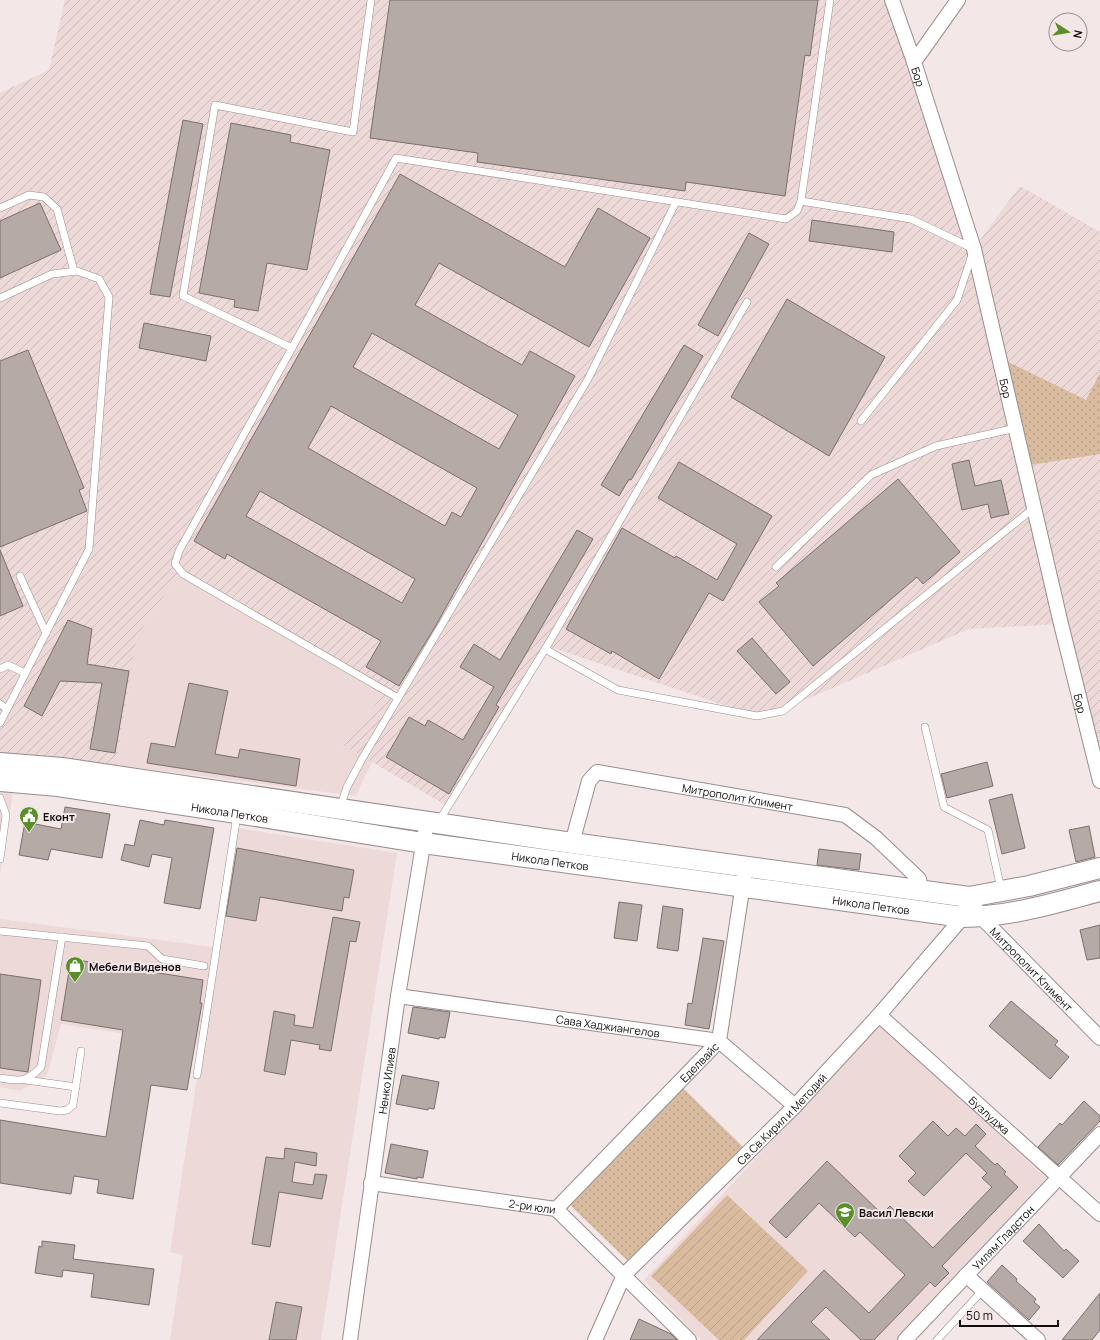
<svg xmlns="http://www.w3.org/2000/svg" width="1100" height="1340" viewBox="0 0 1100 1340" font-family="Manrope,sans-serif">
  <defs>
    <pattern id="industrial-furrows" width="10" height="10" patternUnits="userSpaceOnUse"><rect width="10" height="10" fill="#eed9d9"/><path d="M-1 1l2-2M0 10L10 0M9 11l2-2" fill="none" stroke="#cbb9b9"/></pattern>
    <pattern id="grass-dots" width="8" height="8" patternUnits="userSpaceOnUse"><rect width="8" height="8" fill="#d9bb9f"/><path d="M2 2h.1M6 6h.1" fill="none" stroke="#b9a088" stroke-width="1.8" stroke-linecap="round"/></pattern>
    <pattern id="garden-furrows" width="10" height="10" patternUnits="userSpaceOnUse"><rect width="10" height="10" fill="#d9bb9f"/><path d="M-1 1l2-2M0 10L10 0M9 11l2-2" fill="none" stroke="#b9a088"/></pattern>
  </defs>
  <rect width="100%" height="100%" fill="#f4e7e7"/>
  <!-- built -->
  <g fill="#eed9d9">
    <path d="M181,570L384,696L343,745L372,762L356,796L116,765L137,636Z"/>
    <path d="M0,792H13L0,875Z"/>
    <path d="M236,828L397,853L321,1340H170L183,1255L170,1252Z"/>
    <path d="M0,919L213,947L198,1045L61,1024L47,1075L20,1091L0,1087Z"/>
    <path d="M879,1024L1046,1178L897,1340H701L644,1280Z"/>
  </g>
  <!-- industrial -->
  <path fill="url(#industrial-furrows)" d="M65,0H890L974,248L1020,186L1100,232V765L1061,624L969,629L763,718L547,646L449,807L343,745L383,695L181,570L137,636L114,777L0,763V93L49,70Z"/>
  <!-- grass -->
  <g fill="url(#grass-dots)">
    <path d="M1000,358L1086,400L1100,373V454L1024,466Z"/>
    <path d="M680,1085L745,1149L632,1265L567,1202Z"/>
  </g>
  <!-- garden -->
  <path fill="url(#garden-furrows)" d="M727,1195L808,1271L744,1340H719L651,1276Z"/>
  <!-- building -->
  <g fill="#b5aaa6" stroke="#7a6f6b" fill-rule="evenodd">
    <path d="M390,0H818L810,56L805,55L785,196L686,182L685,191L477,162L478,153L370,138Z"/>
    <path d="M183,120L203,124L170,297L150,294Z"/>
    <path d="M231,123L291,135L290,142L330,150L307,270L267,263L258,311L234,307L235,300L199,293Z"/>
    <path d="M400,174L565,267L598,208L650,238L589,347L439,263L415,305L522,365L530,351L575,376L435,627L399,686L366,667L381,641L227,554L225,559L194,541ZM372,333L518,415L499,449L353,367ZM331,406L477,488L461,517L452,512L445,526L308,448ZM260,491L415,579L402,603L246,516Z"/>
    <path d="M40,203L61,250L0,278V221Z"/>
    <path d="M812,220L894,232L892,252L809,241Z"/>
    <path d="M749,233L769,244L718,336L698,325Z"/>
    <path d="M787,299L885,357L829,456L731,397Z"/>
    <path d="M144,323L211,336L206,361L139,348Z"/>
    <path d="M684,345L703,356L631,480L629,479L619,496L601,485Z"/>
    <path d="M28,350L84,488L79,490L87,511L0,547V361Z"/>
    <path d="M969,460L975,486L1001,480L1009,514L991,518L988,504L962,510L952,464Z"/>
    <path d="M679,462L772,516L723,601L709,593L659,679L612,651L611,654L566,629L622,528L675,558L676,556L717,580L737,544L658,498Z"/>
    <path d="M898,479L960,552L923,584L917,577L813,666L759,602L779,586L776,583Z"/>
    <path d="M577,530L593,539L496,705L499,707L449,794L386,757L409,717L425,726L428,720L463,740L494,687L460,667L474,644L500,660Z"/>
    <path d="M0,550L23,606L0,616Z"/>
    <path d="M68,620L92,629L87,664L129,671L115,753L90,749L102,683L60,681L42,716L24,706Z"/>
    <path d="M752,638L790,682L776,694L737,651Z"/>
    <path d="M189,683L228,691L215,754L238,758L240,749L300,759L296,786L147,763L151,743L175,747Z"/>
    <path d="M987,762L993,786L947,798L941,774Z"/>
    <path d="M1012,794L1025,848L1002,854L989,800Z"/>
    <path d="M65,807L110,814L102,858L51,849L48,860L19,855L25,822L61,829Z"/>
    <path d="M140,820L164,825L165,820L214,828L200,909L164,903L172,858L152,854L149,867L121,860L125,844L134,846Z"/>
    <path d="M1089,826L1095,857L1076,862L1069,830Z"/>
    <path d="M237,848L354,870L349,898L344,897L342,911L260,897L256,921L226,916Z"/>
    <path d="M819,849L861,854L859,870L817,865Z"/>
    <path d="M619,902L642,905L637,941L614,938Z"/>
    <path d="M663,906L683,909L678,951L657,948Z"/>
    <path d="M333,917L360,922L356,942L350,941L331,1051L319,1049L320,1045L291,1040L285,1075L264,1071L274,1011L295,1015L294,1025L313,1028Z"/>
    <path d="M1100,925V958L1087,960L1080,930Z"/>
    <path d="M703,938L724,941L709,1029L685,1025L688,1003L692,1004Z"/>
    <path d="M71,959L203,980L200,1003H202L187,1090L151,1085L133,1199L97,1193L99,1180L74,1176L71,1194L0,1183V1120L106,1137L123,1030L61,1020Z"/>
    <path d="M0,974L41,980L28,1072L0,1068Z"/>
    <path d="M1011,1001L1058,1041L1055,1045L1069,1057L1050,1079L989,1026Z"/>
    <path d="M413,1007L450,1012L445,1038L440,1037L439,1039L408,1033Z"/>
    <path d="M402,1075L439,1082L434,1109L428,1108V1110L396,1104Z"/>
    <path d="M1084,1101L1100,1116V1121L1058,1165L1038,1147L1060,1123L1062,1125Z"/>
    <path d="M933,1121L948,1136L956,1128L965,1136L976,1124L986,1134L975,1146L995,1165L997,1163L1006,1172L1004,1174L1018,1187L942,1266L949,1273L935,1287L930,1282L874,1340H861L826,1307L811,1322L830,1340H757L824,1270L869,1313L905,1275L860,1232L855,1237L819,1203L786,1238L769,1222L827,1161L882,1214L890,1206L933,1248L992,1187L982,1178L987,1173L966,1153L924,1196L908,1181L916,1173L899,1156Z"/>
    <path d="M391,1144L428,1151L423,1178L417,1177V1179L385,1173Z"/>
    <path d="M285,1148L317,1153L316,1166L295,1162L292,1182L313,1185L315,1174L327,1175L322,1199L279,1192L270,1247L252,1244L266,1157L284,1159Z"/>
    <path d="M1039,1224L1064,1251L1066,1249L1079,1261L1063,1278L1023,1241Z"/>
    <path d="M42,1241L75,1245L73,1259L154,1269L149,1305L91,1297L94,1274L63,1270L62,1277L35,1273L39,1246L42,1247Z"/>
    <path d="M1002,1265L1017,1279L1016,1281L1036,1299L1034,1302L1040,1307L1029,1320L987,1282Z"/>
    <path d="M1100,1293V1330L1092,1340H1062Z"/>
    <path d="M276,1302L302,1307L296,1340H269Z"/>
    <path d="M639,1319L671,1334L677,1340H630Z"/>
  </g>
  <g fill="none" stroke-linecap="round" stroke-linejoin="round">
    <!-- service casing -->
    <g stroke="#998d8d" stroke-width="8">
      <g id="service">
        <path d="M371,0L353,132L215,105L183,296L292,348L396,158L786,219L797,211L801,201L830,0"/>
        <path d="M801,201L911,219L974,249L957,300L861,421"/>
        <path d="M0,208L29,195L44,197L57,209L74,271"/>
        <path d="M0,298L52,274L77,271L99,279L109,297L89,549L0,723"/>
        <path d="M292,348L179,551L175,564L183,574L398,698"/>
        <path d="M776,567L871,475L936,446L1016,428"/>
        <path d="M20,576L46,633"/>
        <path d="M545,649L618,690L757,716L783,711L1035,507"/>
        <path d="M0,669L8,665L25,673"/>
        <path d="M0,704L7,709"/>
        <path d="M925,727L944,807L988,830L1001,889"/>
        <path d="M0,798L6,815L0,859"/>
        <path d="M340,808L347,787L362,759L588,379L676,202"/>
        <path d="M439,821L547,646L747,302"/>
        <path d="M0,931L148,946L162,959L204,966"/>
        <path d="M197,1075L237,815"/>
        <path d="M0,1078C20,1081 26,1083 41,1067L62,937"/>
        <path d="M26,1080L76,1087"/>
        <path d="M0,1103L60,1111L67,1110L73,1105L81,1051"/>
        <path d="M937,1340L983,1290"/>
      </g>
    </g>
    <!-- minor casing -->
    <g stroke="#998d8d" stroke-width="16">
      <g id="minor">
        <path id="s1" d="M892,0L914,62L974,249L1061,624L1100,781"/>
        <path d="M914,62L958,0"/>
        <path id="s2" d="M572,843L589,781L597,772L845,815L876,838L919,879L921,891"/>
        <path id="s3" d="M969,897L981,917L1100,1038"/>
        <path id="s4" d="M398,996L719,1041L795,1106"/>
        <path id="s5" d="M879,1015L1100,1214"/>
        <path id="s6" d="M371,1183L556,1209L689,1340"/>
        <path id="s7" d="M556,1209L719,1041L744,877"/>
        <path d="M966,1275L1038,1340"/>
        <path id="s8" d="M350,1340L398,996L427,821"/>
        <path id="s9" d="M595,1340L624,1275L795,1106L879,1015L963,917L965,910"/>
        <path id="s10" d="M905,1340L1100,1134"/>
      </g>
    </g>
    <!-- secondary casing -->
    <g stroke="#998d8d" stroke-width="22">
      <g id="secondary">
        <path d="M0,763L62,768L572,843L969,897L1029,886L1100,868"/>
        <path id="s11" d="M0,781L58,786L237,813L423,843L963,917C1010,917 1055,903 1100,891"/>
      </g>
    </g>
    <!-- service -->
    <use href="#service" stroke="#fff" stroke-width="7"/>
    <!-- minor -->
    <use href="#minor" stroke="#fff" stroke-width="14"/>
    <!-- secondary -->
    <use href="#secondary" stroke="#fff" stroke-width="20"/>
  </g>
  <!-- icons -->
  <defs>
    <g id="civic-pin" transform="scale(1)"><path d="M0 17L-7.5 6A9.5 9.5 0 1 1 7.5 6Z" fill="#598e28" stroke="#f4e7e7"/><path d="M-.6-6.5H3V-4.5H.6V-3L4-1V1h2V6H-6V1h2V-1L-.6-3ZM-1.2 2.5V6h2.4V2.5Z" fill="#fff"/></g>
    <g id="shop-pin" transform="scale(1)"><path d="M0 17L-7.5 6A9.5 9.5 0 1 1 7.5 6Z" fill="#598e28" stroke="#f4e7e7"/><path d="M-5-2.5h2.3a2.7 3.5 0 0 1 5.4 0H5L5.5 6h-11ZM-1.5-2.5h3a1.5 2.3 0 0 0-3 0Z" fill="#fff"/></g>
    <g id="school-pin" transform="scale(1)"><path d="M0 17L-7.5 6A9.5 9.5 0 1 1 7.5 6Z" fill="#598e28" stroke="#f4e7e7"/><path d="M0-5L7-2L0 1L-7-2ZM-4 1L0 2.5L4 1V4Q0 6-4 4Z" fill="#fff"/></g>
  </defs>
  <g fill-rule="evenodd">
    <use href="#civic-pin" x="29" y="816"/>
    <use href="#shop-pin" x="75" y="966"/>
    <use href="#school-pin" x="845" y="1212"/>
  </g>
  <g text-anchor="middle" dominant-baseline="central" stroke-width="4" stroke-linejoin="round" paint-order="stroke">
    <!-- street labels -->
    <g font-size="11" fill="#120e0e" stroke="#f4e7e7">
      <text stroke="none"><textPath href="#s1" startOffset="81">Бор</textPath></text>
      <text stroke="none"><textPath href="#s1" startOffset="405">Бор</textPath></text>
      <text stroke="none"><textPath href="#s1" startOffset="729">Бор</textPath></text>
      <text stroke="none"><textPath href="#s2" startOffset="219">Митрополит Климент</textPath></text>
      <text stroke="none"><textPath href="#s11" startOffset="232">Никола Петков</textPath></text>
      <text stroke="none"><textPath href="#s11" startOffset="556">Никола Петков</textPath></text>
      <text stroke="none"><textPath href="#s11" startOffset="880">Никола Петков</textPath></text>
      <text stroke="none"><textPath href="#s3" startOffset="96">Митрополит Климент</textPath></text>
      <text stroke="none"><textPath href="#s4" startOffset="212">Сава Хаджиангелов</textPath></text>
      <text stroke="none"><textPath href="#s7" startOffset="205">Еделвайс</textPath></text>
      <text stroke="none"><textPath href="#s8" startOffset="262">Ненко Илиев</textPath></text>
      <text stroke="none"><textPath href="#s5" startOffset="149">Бузлуджа</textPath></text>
      <text stroke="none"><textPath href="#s9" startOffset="293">Св.Св.Кирил и Методий</textPath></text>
      <text stroke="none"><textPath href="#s6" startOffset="163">2-ри юли</textPath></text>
      <text stroke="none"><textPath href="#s10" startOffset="142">Уилям Гладстон</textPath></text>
    </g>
    <!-- poi labels -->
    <g font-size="11" font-weight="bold" fill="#120e0e" stroke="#f4e7e7" text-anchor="start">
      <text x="43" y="816">Еконт</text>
      <text x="89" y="966">Мебели Виденов</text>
      <text x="859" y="1212">Васил Левски</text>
    </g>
  </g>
  <!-- north arrow -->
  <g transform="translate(1068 32) rotate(102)"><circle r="19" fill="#f4e7e7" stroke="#9a9090"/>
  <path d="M0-3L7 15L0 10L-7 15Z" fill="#598e28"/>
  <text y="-6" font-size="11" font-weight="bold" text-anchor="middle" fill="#120e0e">N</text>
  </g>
  <!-- scale -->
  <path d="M960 1320v6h98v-6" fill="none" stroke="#120e0e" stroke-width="2"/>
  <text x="966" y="1320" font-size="12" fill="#120e0e" stroke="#f4e7e7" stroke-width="3" paint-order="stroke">50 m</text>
</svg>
